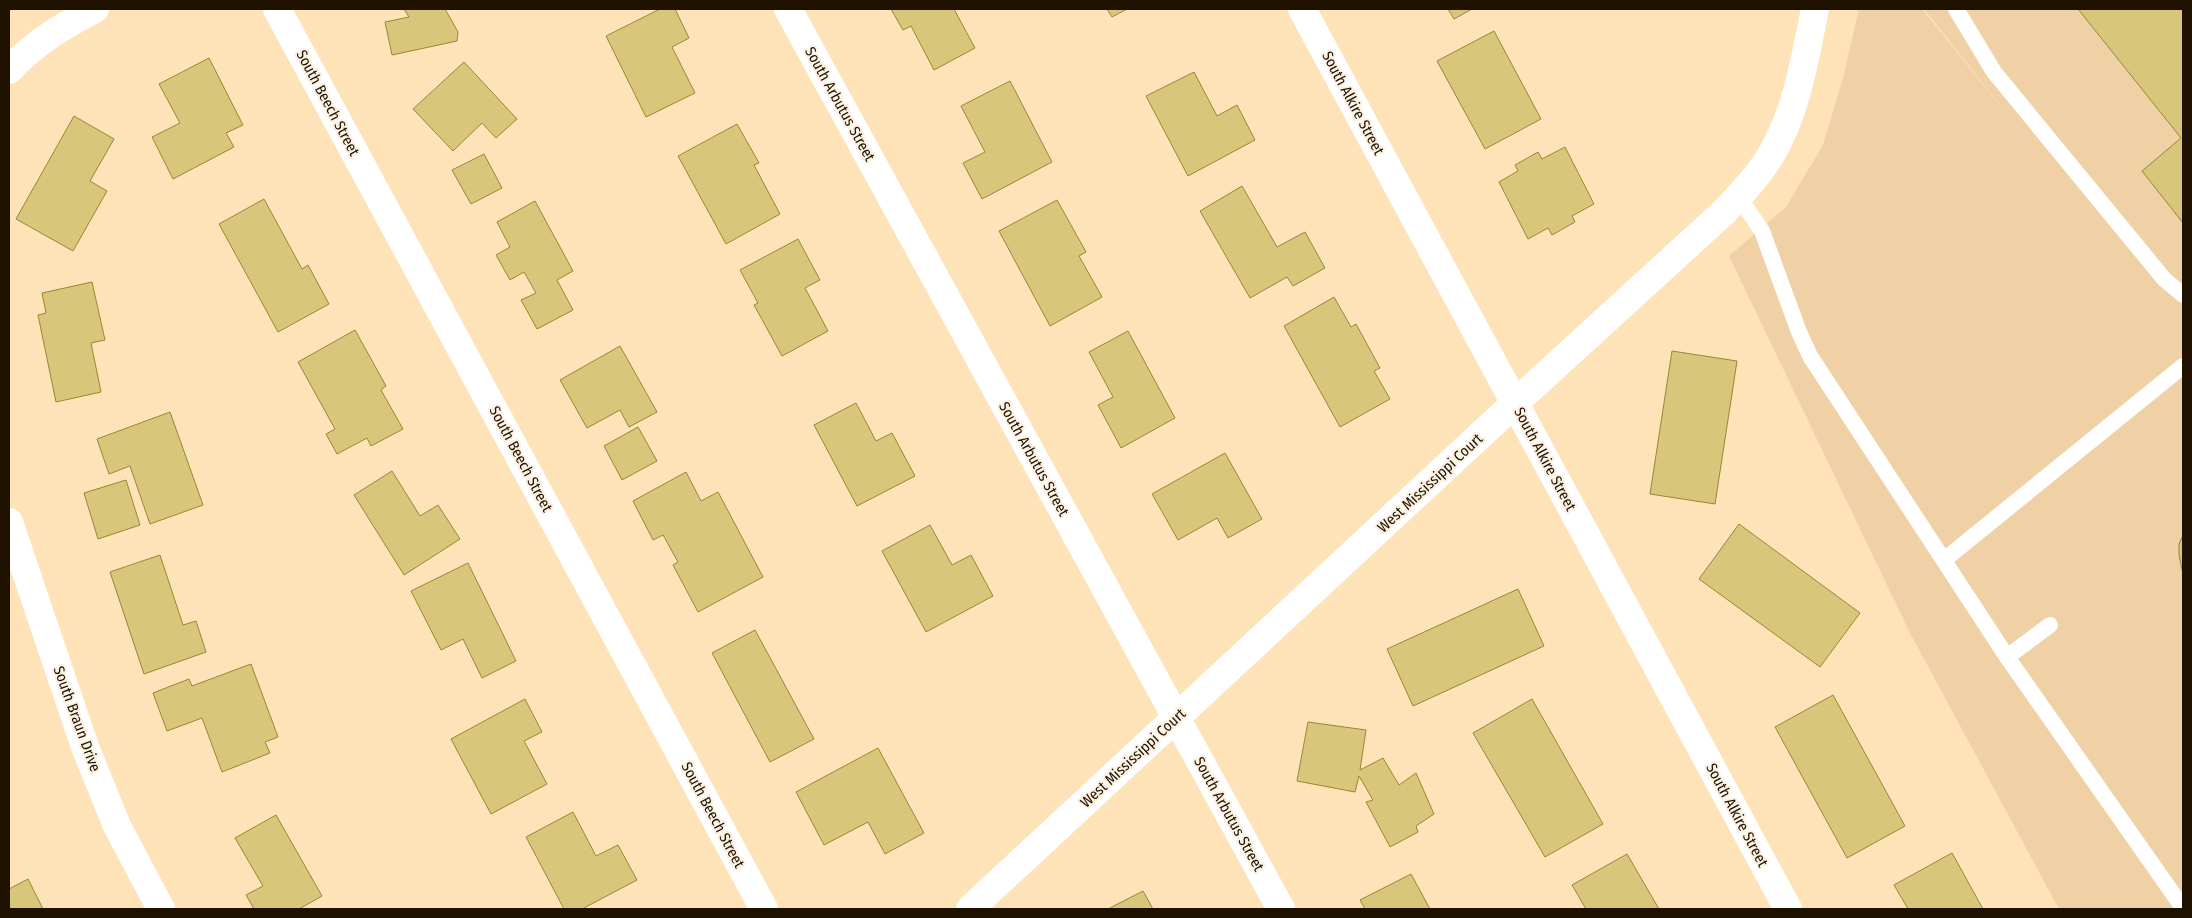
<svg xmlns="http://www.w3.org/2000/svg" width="2192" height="918" viewBox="0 0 2192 918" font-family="'Fira Sans Condensed',sans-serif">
  <rect width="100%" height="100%" fill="#fee2b8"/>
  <!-- built -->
  <path fill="#efd1a5" d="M1859,9H1922L2026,138L1924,9H2183V909H2059L1910,633L1729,256L1786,207L1823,145L1843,78Z"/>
  <!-- building -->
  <g fill="#d8c77a" stroke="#988734">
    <path d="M404,9H445L458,32L457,41L392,55L385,22L409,17Z"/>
    <path d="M660,9H675L689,38L672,47L695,93L646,117L606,36Z"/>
    <path d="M891,9H954L975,48L934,70L911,26L903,30Z"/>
    <path d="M1107,9H1127L1112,17Z"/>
    <path d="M1448,9H1472L1454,19Z"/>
    <path d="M2078,9H2183V223L2142,171L2181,138Z"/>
    <path d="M1494,31L1541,119L1485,149L1437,61Z"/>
    <path d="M209,58L243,125L226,133L234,147L173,179L152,137L180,123L159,84Z"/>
    <path d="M464,62L517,119L496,138L482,123L453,151L413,109Z"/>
    <path d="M1194,72L1217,116L1237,105L1255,140L1188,176L1146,96Z"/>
    <path d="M1010,81L1052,162L982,199L963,163L985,152L961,106Z"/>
    <path d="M74,116L114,139L90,181L107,191L73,251L16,219Z"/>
    <path d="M737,124L759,163L754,165L780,214L726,244L678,156Z"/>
    <path d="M1565,147L1594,204L1572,216L1575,222L1552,235L1548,228L1528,239L1499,182L1518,171L1515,165L1538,152L1542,159Z"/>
    <path d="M484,154L502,188L471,204L452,170Z"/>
    <path d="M1242,186L1277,247L1305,232L1325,268L1293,286L1287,277L1250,298L1200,211Z"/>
    <path d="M264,199L302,269L308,265L329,304L278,332L219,224Z"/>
    <path d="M1057,200L1086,252L1079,256L1102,297L1050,326L999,231Z"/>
    <path d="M535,201L573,271L557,280L573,310L537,329L521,300L536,293L524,272L510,280L496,255L510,247L497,222Z"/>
    <path d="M798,239L820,280L805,288L828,331L782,356L754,305L758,303L740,270Z"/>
    <path d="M92,282L105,340L91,343L101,392L56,402L38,315L46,313L42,293Z"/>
    <path d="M1334,297L1351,327L1356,324L1380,368L1374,371L1390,399L1340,427L1284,326Z"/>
    <path d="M355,330L386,386L381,390L403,429L371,446L367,438L337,454L326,434L335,429L298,362Z"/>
    <path d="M1128,331L1175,418L1121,448L1098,405L1113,397L1089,352Z"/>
    <path d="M620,346L657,412L629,427L620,410L587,428L560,380Z"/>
    <path d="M1672,351L1737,361L1715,504L1650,494Z"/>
    <path d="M856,403L876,441L892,433L915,476L857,506L814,425Z"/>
    <path d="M170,412L203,505L150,524L130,466L109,474L97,439Z"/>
    <path d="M638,427L657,461L622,480L604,446Z"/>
    <path d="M1225,453L1262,519L1228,538L1217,518L1178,540L1152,494Z"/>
    <path d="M392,471L420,516L438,505L460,539L404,575L354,495Z"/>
    <path d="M686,472L701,501L718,492L763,577L698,612L673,565L678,562L663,535L653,540L633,501Z"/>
    <path d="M126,480L140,525L98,539L84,493Z"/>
    <path d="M1739,524L1860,613L1820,667L1699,579Z"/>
    <path d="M930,525L952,565L971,555L993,596L926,632L882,551Z"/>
    <path d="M2183,535V574L2179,555V544Z"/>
    <path d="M160,555L183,625L196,621L206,652L144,674L110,572Z"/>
    <path d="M468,563L516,661L482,678L463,639L441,650L411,591Z"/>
    <path d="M1518,589L1544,646L1413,706L1387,649Z"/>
    <path d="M755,630L814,739L770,762L712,653Z"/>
    <path d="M251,664L278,737L265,742L270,753L222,772L202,718L167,731L153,693L189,679L192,686Z"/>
    <path d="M1833,695L1905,826L1847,858L1775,727Z"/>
    <path d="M525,699L542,732L524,741L547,784L491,814L451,739Z"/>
    <path d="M1532,699L1603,824L1545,857L1473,733Z"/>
    <path d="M1308,722L1366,730L1360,770L1383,758L1399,785L1416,773L1434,814L1416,826L1418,832L1390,847L1366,802L1373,800L1359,776L1355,792L1297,781Z"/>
    <path d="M878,748L924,833L885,854L868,822L824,845L796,792Z"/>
    <path d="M573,812L596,856L618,845L637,880L582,909H564L526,837Z"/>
    <path d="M276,815L322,896L299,909H254L246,895L263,886L235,838Z"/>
    <path d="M1952,853L1983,909H1908L1894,885Z"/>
    <path d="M1627,854L1659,909H1586L1572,885Z"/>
    <path d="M1411,874L1430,909H1365L1360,900Z"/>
    <path d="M28,879L43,909H9V889Z"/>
    <path d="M1143,891L1153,909H1108Z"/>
  </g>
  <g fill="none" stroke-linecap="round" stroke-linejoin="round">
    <!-- service -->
    <g stroke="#fff" stroke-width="16">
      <path d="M1956,9L1994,72L2164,279L2183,295"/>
      <path d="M1739,197L1762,231L1799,332L1810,356L2007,657L2183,908"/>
      <path d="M1944,560L2183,366"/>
      <path d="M2007,657L2050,625"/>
    </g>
    <!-- minor -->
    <g stroke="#fff" stroke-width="28">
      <path d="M277,9L764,909"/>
      <path d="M788,9L1281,909"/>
      <path d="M9,70C34,43 63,26 95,9"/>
      <path d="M9,522L85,747L117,826L161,909"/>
      <path d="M970,909L1515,403L1725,211C1742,193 1758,176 1771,155C1797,111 1805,58 1815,9"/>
    </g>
    <!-- tertiary -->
    <path stroke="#fff" stroke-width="28" d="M1302,9L1788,909"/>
  </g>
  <g text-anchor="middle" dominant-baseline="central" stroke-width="4.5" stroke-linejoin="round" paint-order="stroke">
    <!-- street labels -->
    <g font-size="15" fill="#1e1100" stroke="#fbf2e4">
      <text transform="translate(328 103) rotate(62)">South Beech Street</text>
      <text transform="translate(1353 103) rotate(62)">South Alkire Street</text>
      <text transform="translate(840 104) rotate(61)">South Arbutus Street</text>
      <text transform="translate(521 459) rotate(62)">South Beech Street</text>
      <text transform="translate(1034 459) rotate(61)">South Arbutus Street</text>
      <text transform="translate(1545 459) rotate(62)">South Alkire Street</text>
      <text transform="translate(1430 483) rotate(-43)">West Mississippi Court</text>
      <text transform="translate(77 719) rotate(70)">South Braun Drive</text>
      <text transform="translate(1133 758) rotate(-43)">West Mississippi Court</text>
      <text transform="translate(1229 814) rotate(61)">South Arbutus Street</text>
      <text transform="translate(713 815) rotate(62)">South Beech Street</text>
      <text transform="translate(1737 815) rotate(62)">South Alkire Street</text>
    </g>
  </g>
  <!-- border -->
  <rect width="2192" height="918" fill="none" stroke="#1e1100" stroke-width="20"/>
</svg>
